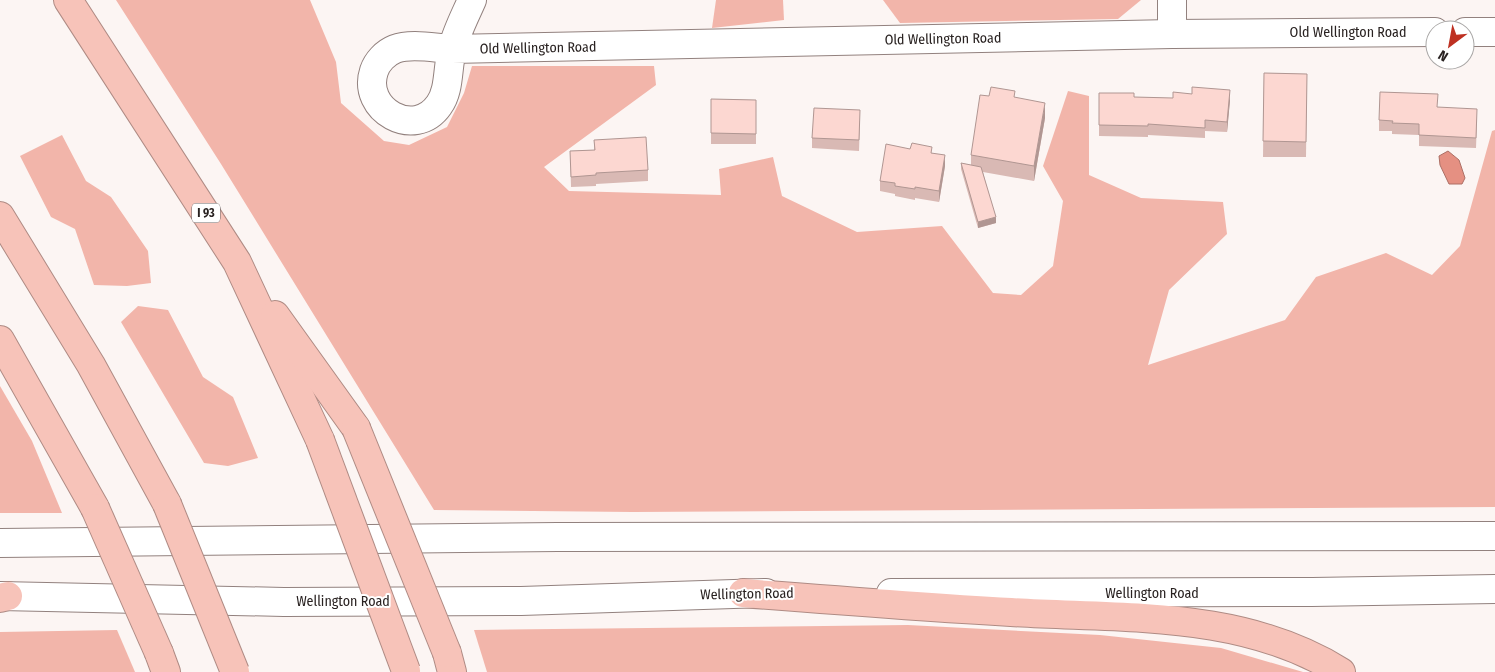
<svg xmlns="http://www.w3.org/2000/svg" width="1495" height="672" viewBox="0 0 1495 672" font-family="'Fira Sans Condensed',sans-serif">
  <rect width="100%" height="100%" fill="#fcf5f3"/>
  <!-- green -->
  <g fill="#f2b5aa">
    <path d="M116,0H310L336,62L341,103L384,141L409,145L447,127L464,93L472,66H654L656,85L544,167L569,191L721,195L719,169L773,157L782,196L857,232L942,226L993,293L1021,295L1053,266L1063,201L1043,166L1068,91L1089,96V175L1141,198L1223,202L1227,234L1169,290L1148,365L1285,320L1316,277L1386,253L1432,275L1460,246L1492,131L1495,130V507L633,512L434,510L221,164Z"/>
    <path d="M716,0H783L784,20L712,28Z"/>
    <path d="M883,0H1141L1118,19L900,23Z"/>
    <path d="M62,135L86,181L111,197L148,251L151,283L127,286L94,285L75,229L51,217L20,156Z"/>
    <path d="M138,306L168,310L203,377L233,397L258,458L228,466L204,463L121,322Z"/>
    <path d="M0,386L32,441L62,513H0Z"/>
    <path d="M908,625L1100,635L1221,648L1303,672H487L474,630Z"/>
    <path d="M117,630L135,672H0V632Z"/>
  </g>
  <!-- water -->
  <path fill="#e59082" stroke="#ad6f65" d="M1448,151L1459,160L1465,178L1462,184H1449L1440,165L1439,156Z"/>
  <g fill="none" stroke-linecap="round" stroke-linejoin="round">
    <!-- minor casing -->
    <g stroke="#92817e" stroke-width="30">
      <g id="minor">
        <path d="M472,0C465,16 456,33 452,50C447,68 450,90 439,105C415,140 361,110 374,71C377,62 385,53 395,49C411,43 434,48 452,49L1172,34L1435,32"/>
        <path d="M1172,0V34"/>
        <path d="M1465,32H1495"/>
      </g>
    </g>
    <!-- secondary casing -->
    <g stroke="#92817e" stroke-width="30">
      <g id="secondary">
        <path d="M0,543L558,537L1495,536"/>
        <path d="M891,593L1312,592L1495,589"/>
        <path d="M0,596L284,602L521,601L766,593"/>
      </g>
    </g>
    <!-- motorway casing -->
    <g stroke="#af8b84" stroke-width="30">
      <g id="motorway">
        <path d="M68,0L237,262L320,440"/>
        <path d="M0,216L91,365L167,504"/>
        <path d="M275,315L356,428"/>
        <path d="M0,340L95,508"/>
        <path d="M743,593C832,600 922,607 1011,612C1124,619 1242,610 1341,672"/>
        <path d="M0,598L8,596"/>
        <path d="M159,653L166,672"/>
        <path d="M447,653L452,672"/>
      </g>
    </g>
    <!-- minor -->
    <use href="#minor" stroke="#fff" stroke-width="28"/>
    <!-- secondary -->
    <use href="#secondary" stroke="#fff" stroke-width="28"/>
    <!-- motorway -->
    <use href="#motorway" stroke="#f7c3b9" stroke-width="28"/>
    <!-- motorway-bridge casing -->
    <g stroke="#af8b84" stroke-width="30" stroke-linecap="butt">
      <g id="motorway-bridge">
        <path d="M356,428L447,653"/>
        <path d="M320,440L406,671"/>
        <path d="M167,504L235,672"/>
        <path d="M95,508L159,653"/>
      </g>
    </g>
    <!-- motorway-bridge -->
    <use href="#motorway-bridge" stroke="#f7c3b9" stroke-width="28"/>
  </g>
  <!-- wall -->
  <g fill="#d9b9b4">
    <path d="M1264,73L1307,74L1306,157H1263Z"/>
    <path d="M1099,93L1134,97L1230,100L1227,132L1205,131V138L1148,135V137L1099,136Z"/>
    <path d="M989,96L1015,98L1045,118L1034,181L983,172L996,223L978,228L961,169V163L971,165V155Z"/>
    <path d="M711,99L756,100V144H711Z"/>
    <path d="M1438,107L1477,120L1476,148L1419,146V135L1392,134V131H1379V120Z"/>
    <path d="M860,121L859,151L812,148V138Z"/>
    <path d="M594,140L648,170V181L596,184V186L571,187L570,151L594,150Z"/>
    <path d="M932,153L945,166L939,202L915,198V200L895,196V194L880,191V181Z"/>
  </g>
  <!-- shaded-wall -->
  <g fill="#b09692">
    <path d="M1230,90V100L1227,132V122Z"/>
    <path d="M1045,103V118L1034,181V166Z"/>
    <path d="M945,155V166L939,202V191Z"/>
    <path d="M996,217V223L978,228V222Z"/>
  </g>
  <!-- building -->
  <g fill="#fcd7d1" stroke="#b09692">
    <path d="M1264,73L1307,74L1306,142L1263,141Z"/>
    <path d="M991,87L1015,91L1014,97L1045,103L1034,166L971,155L980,95L989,96Z"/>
    <path d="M1192,87L1230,90L1227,122L1205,120V128L1148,124V126L1099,125V93H1134V97L1173,98V92L1192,94Z"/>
    <path d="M1380,92L1438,94L1437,107L1477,109L1476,138L1419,135V124L1392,123L1393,121L1379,120Z"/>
    <path d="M711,99L756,100V134L711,133Z"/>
    <path d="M814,108L860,110L859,140L812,138Z"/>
    <path d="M646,137L648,170L596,173V175L571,177L570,151L595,150L594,140Z"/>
    <path d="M912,143L932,147L931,153L945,155L939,191L915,187V189L895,186V183L880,181L886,144L910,149Z"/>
    <path d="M961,163L981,167L996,217L978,222Z"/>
  </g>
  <g text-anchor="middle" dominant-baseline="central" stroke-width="4" stroke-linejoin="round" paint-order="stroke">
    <!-- shield labels -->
    <rect fill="#fff" stroke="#696464" stroke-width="1" x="192" y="203.5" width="28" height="19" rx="4"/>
    <g font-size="12" font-weight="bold" fill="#292221">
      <text x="206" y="213">I 93</text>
    </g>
    <!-- street labels -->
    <g font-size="14" fill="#292221" stroke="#fff">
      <text x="1348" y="32">Old Wellington Road</text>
      <text transform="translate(943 39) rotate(-1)">Old Wellington Road</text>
      <text transform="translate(538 48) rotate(-1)">Old Wellington Road</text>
      <text x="1152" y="593">Wellington Road</text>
      <text transform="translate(747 594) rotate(-1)">Wellington Road</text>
      <text x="343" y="601">Wellington Road</text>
    </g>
  </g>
  <!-- north arrow -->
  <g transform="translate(1450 45) rotate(212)"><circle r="24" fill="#ffffff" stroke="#a9a7a6"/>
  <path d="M0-4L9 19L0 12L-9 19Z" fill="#be3122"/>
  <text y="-8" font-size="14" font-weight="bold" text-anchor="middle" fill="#292221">N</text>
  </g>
</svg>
